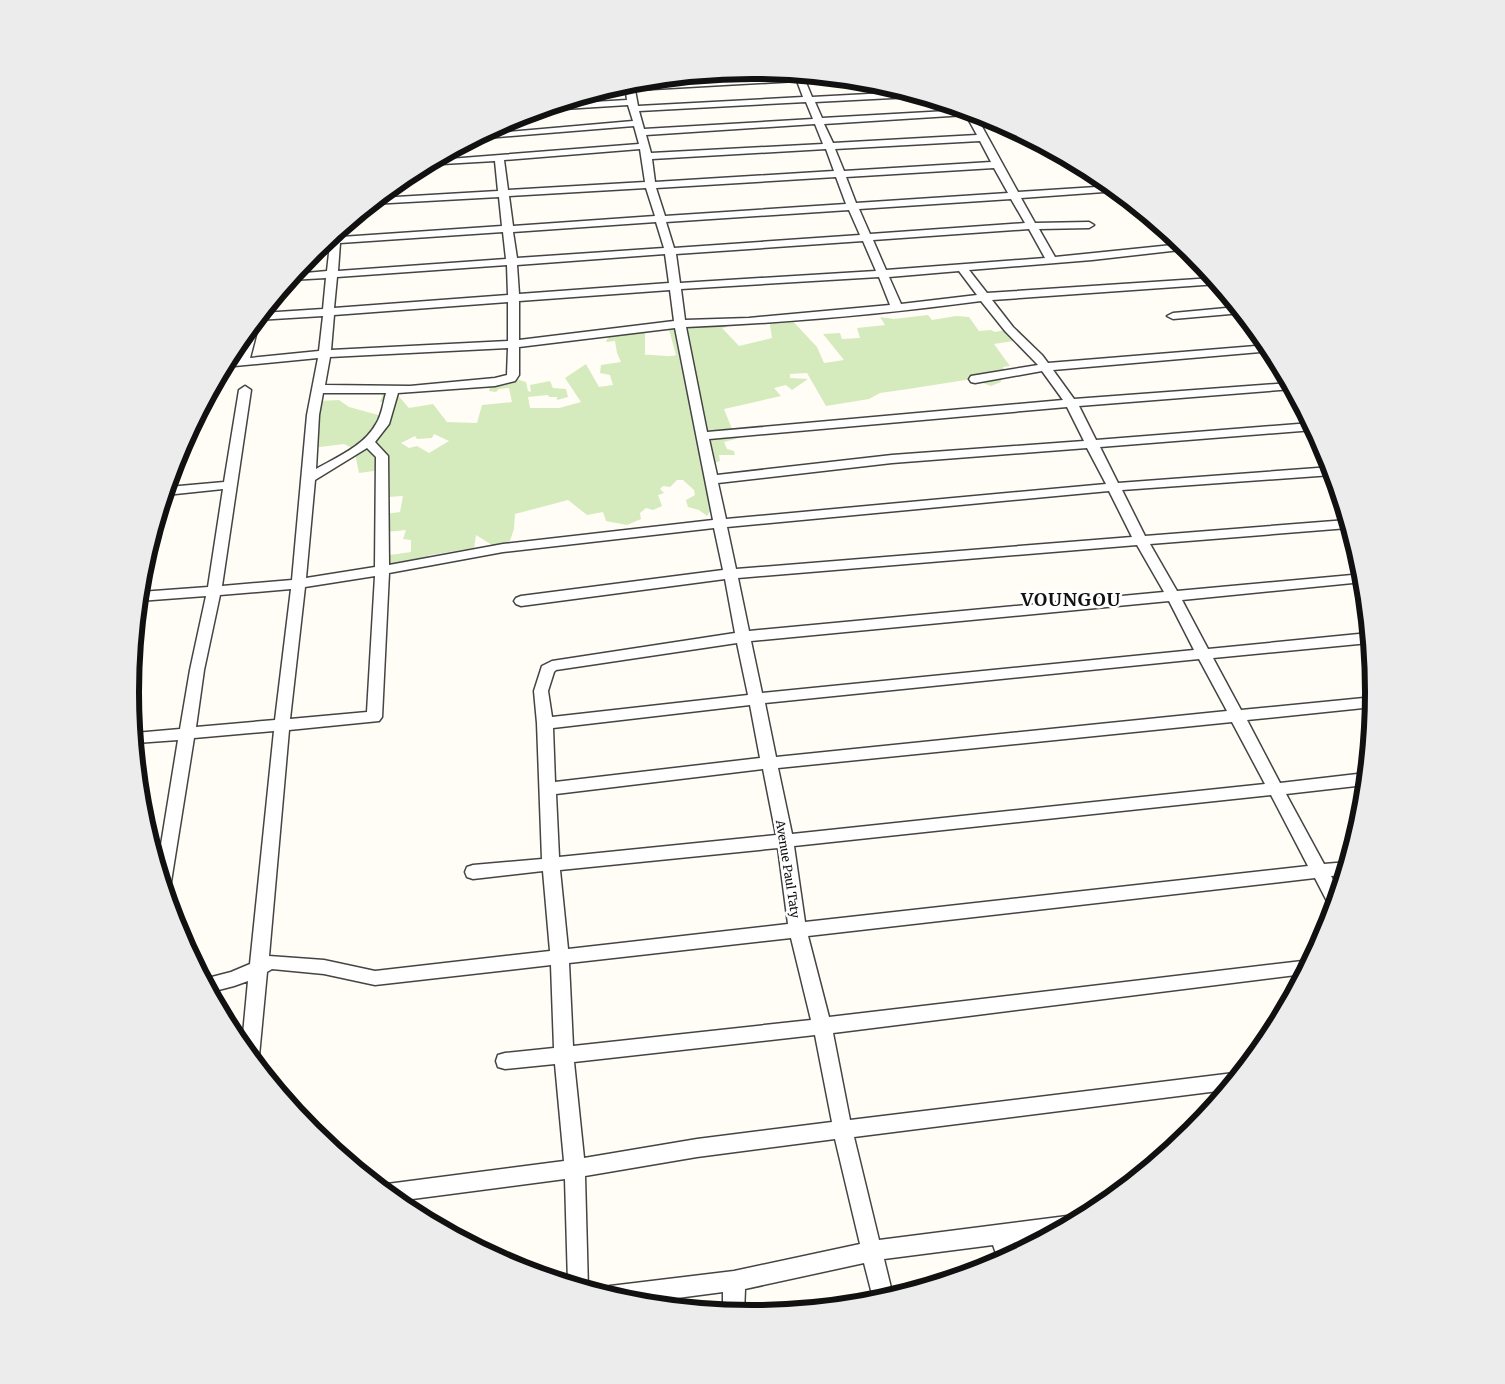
<svg xmlns="http://www.w3.org/2000/svg" width="1505" height="1384" viewBox="0 0 1505 1384" font-family="Merriweather,serif">
  <rect width="100%" height="100%" fill="#fffdf5"/>
  <!-- green -->
  <path fill="#d5ebbd" fill-rule="evenodd" d="M928,315L932,320L956,316L969,317L979,331L991,330L995,332L1013,328L1020,340L994,344L1010,366L1003,367L1008,377L1005,379L1001,378V382L991,386L972,379L908,389L880,393L869,399L826,406L807,373L790,374V378L808,379L792,390L786,385L774,388L781,396L724,409L732,429L739,433V438L724,442L727,449L734,451L735,455H719L720,461L711,464L709,500L711,510L707,516L699,510L688,507L686,500L695,495L694,490L683,480H677L670,487L663,486L660,489L664,493L658,495L662,506L653,510L646,508L640,513L641,519L627,525L606,521L603,512L587,515L568,500L515,514L514,529L507,549L500,550L476,535L474,548L431,555L398,566H385L383,556L411,552V540L403,539L406,530L386,532L385,514L400,512L403,496L388,497L381,470L359,473L354,449L344,444L312,448L319,401L339,400L349,407L382,416L386,402H380L383,394L395,392L409,408L433,404L447,422L477,423L482,405L512,402L509,388L499,389L496,392L489,391L491,383L516,379L526,382L528,391L531,392L530,385L550,381L553,388L566,389L568,397L557,400V397H549L548,395L528,397L530,408H559L581,402L565,378L586,364L599,387L613,385L610,375L600,373L601,365L621,362L617,353L615,341L606,342L607,339L613,334H638L639,330L645,329V355C655,354 668,358 676,355L668,326L686,330L687,324L701,323L702,327L708,326L705,323L726,322L727,327L722,328L739,346L772,338L769,319L789,317L817,347L824,363L844,360L823,334L840,333L842,339L860,338L857,328L885,325L880,317L894,319ZM434,434L449,441L429,453L417,446L409,448L401,443L415,436L417,439L432,438Z"/>
  <g fill="none" stroke-linecap="round" stroke-linejoin="round">
    <!-- minor casing -->
    <g stroke="#444" stroke-width="3">
      <g id="minor">
        <path d="M794,74L823,77L819,80H805L812,97L906,92L916,95L912,97L815,102L822,118L965,110L974,112L1018,192L1112,186L1118,191L1021,198L1035,223L1089,222L1094,225L1089,228L1039,229L1055,257L1182,244L1189,249L1092,260L969,270L987,293L1213,278L1218,284L992,300L1013,327L1042,355L1048,363L1268,345L1272,351L1053,370L1074,399L1289,383L1293,389L1079,406L1096,440L1311,423L1314,430L1100,447L1118,483L1331,467L1332,475L1122,490L1145,536L1347,520L1350,528H1348L1150,544L1177,591L1363,574V582L1182,600L1208,649L1369,633V643L1213,658L1241,710L1374,697L1373,707L1247,720L1280,783L1366,773L1365,785L1286,794L1324,864L1348,862L1344,875L1331,876L1339,891L1334,908L1330,907L1315,878L808,936L829,1017L1311,960L1304,974L833,1033L850,1120L1234,1073L1239,1075L1226,1090L854,1137L879,1240L1067,1216L1075,1221L1043,1239L1013,1243L1016,1253L999,1262L993,1245L884,1259L893,1296L874,1302L864,1263L745,1289L744,1313L723,1311V1292L639,1303L601,1293L603,1289L610,1286L734,1271L860,1244L835,1139L697,1157L585,1176L588,1289L568,1283L565,1179L397,1201L380,1187L387,1184L564,1161L555,1064L505,1069L498,1067L496,1061L498,1055L505,1053L554,1048L551,965L375,985L324,974L272,969L267,972L259,1056L255,1062L242,1045L248,981L234,986L211,992L204,979L231,972L250,964L274,731L194,738L171,882L169,887L165,888L158,863L178,740L136,743L135,733L180,729L190,670L206,596L139,601L140,592L208,587L223,489L166,495L168,487L224,482L239,390L245,386L251,390L222,586L292,580L307,415L318,358L224,367L228,360L238,359L244,336L254,324L258,327L250,358L319,351L323,316L257,320L262,313L323,309L326,278L290,280L295,274L327,271L330,244L324,243L339,231L341,237L502,226L499,197L372,204L379,198L498,191L495,161L425,165L436,160L639,144L634,126L474,139L484,134L633,121L628,105L548,110L544,108L560,104L627,100L625,84L631,82L634,85L794,76ZM797,81L803,97L638,106L635,90ZM806,102L813,119L644,129L639,111ZM966,115L977,135L833,143L824,124ZM815,124L823,144L651,153L646,135ZM980,141L991,162L844,171L835,149ZM640,149L645,182L508,190L504,160ZM826,149L834,171L655,182L652,159ZM994,168L1008,193L856,203L846,177ZM836,177L846,204L665,216L656,188ZM646,188L655,216L513,226L509,196ZM1011,199L1025,223L870,234L859,209ZM849,210L860,235L674,248L666,222ZM656,222L664,248L517,258L513,232ZM1029,229L1045,258L886,270L873,240ZM503,232L506,259L338,271L340,243ZM863,241L876,271L680,283L676,254ZM665,254L669,283L519,294L517,265ZM507,265L508,295L334,308L337,277ZM959,271L977,295L901,304L889,277ZM879,277L890,305L749,318L685,320L681,289ZM670,290L674,321L519,340V301ZM981,301L1005,331L1038,365L971,376L969,379L971,382L975,383L1042,371L1063,400L707,432L686,327C785,323 884,314 981,301ZM508,302V341L331,350L334,315ZM675,328L713,520L503,544L389,565L388,456L375,442L389,424L398,393L495,386L515,381L519,375V347ZM508,348L507,375L495,378L410,386L325,385L330,357ZM323,393H386C383,403 382,415 376,424C364,446 337,457 316,469L319,415ZM1067,407L1084,441L892,455L717,475L709,439ZM367,448L376,457L375,567L306,578L315,480ZM1087,448L1106,484L726,519L718,483L892,463ZM1109,491L1132,537L736,569L727,527ZM714,528L723,570L521,596L516,598L514,601L516,604L521,606L725,579L735,633L552,661L542,666L534,691L537,723L542,859L473,865L467,867L465,872L467,877L473,879L543,871L550,951L375,971L324,960L269,956L289,730L379,721L382,717L389,573L503,552ZM1137,545L1164,592L749,631L738,578ZM375,576L367,712L290,719L305,587ZM291,589L275,720L196,727L204,670L220,595ZM1169,601L1194,650L762,693L751,641ZM737,643L748,695L552,717L548,691L554,672L556,670ZM1199,659L1227,711L776,757L765,703ZM750,705L760,758L555,782L553,728ZM1232,722L1265,784L792,834L778,768ZM763,769L776,835L559,857L556,794ZM1271,795L1308,866L805,922L794,846ZM778,848L788,924L568,949L560,870ZM791,938L811,1020L573,1046L569,963ZM815,1035L832,1122L697,1139L584,1158L574,1062Z"/>
        <path d="M1237,307L1242,313L1173,319L1167,316L1173,313Z"/>
      </g>
    </g>
    <!-- minor -->
    <use href="#minor" fill="#fff" fill-rule="evenodd"/>
  </g>
  <g text-anchor="middle" dominant-baseline="central" stroke-width="5" stroke-linejoin="round" paint-order="stroke">
    <!-- street labels -->
    <g font-size="12" fill="#111" stroke="#fff">
      <text transform="translate(788 869) rotate(81)">Avenue Paul Taty</text>
    </g>
    <!-- district labels -->
    <g font-size="18" font-weight="bold" letter-spacing="1" fill="#111" stroke="#fff">
      <text x="1071" y="599">VOUNGOU</text>
    </g>
  </g>
  <!-- crop -->
  <path d="M0 0H1505V1384H0ZM139 692a613 613 0 1 1 1226 0a613 613 0 1 1-1226 0Z" fill="#ececec" fill-rule="evenodd"/>
  <path fill="none" stroke="#111" stroke-width="6" d="M139 692a613 613 0 1 1 1226 0a613 613 0 1 1-1226 0Z"/>
</svg>
